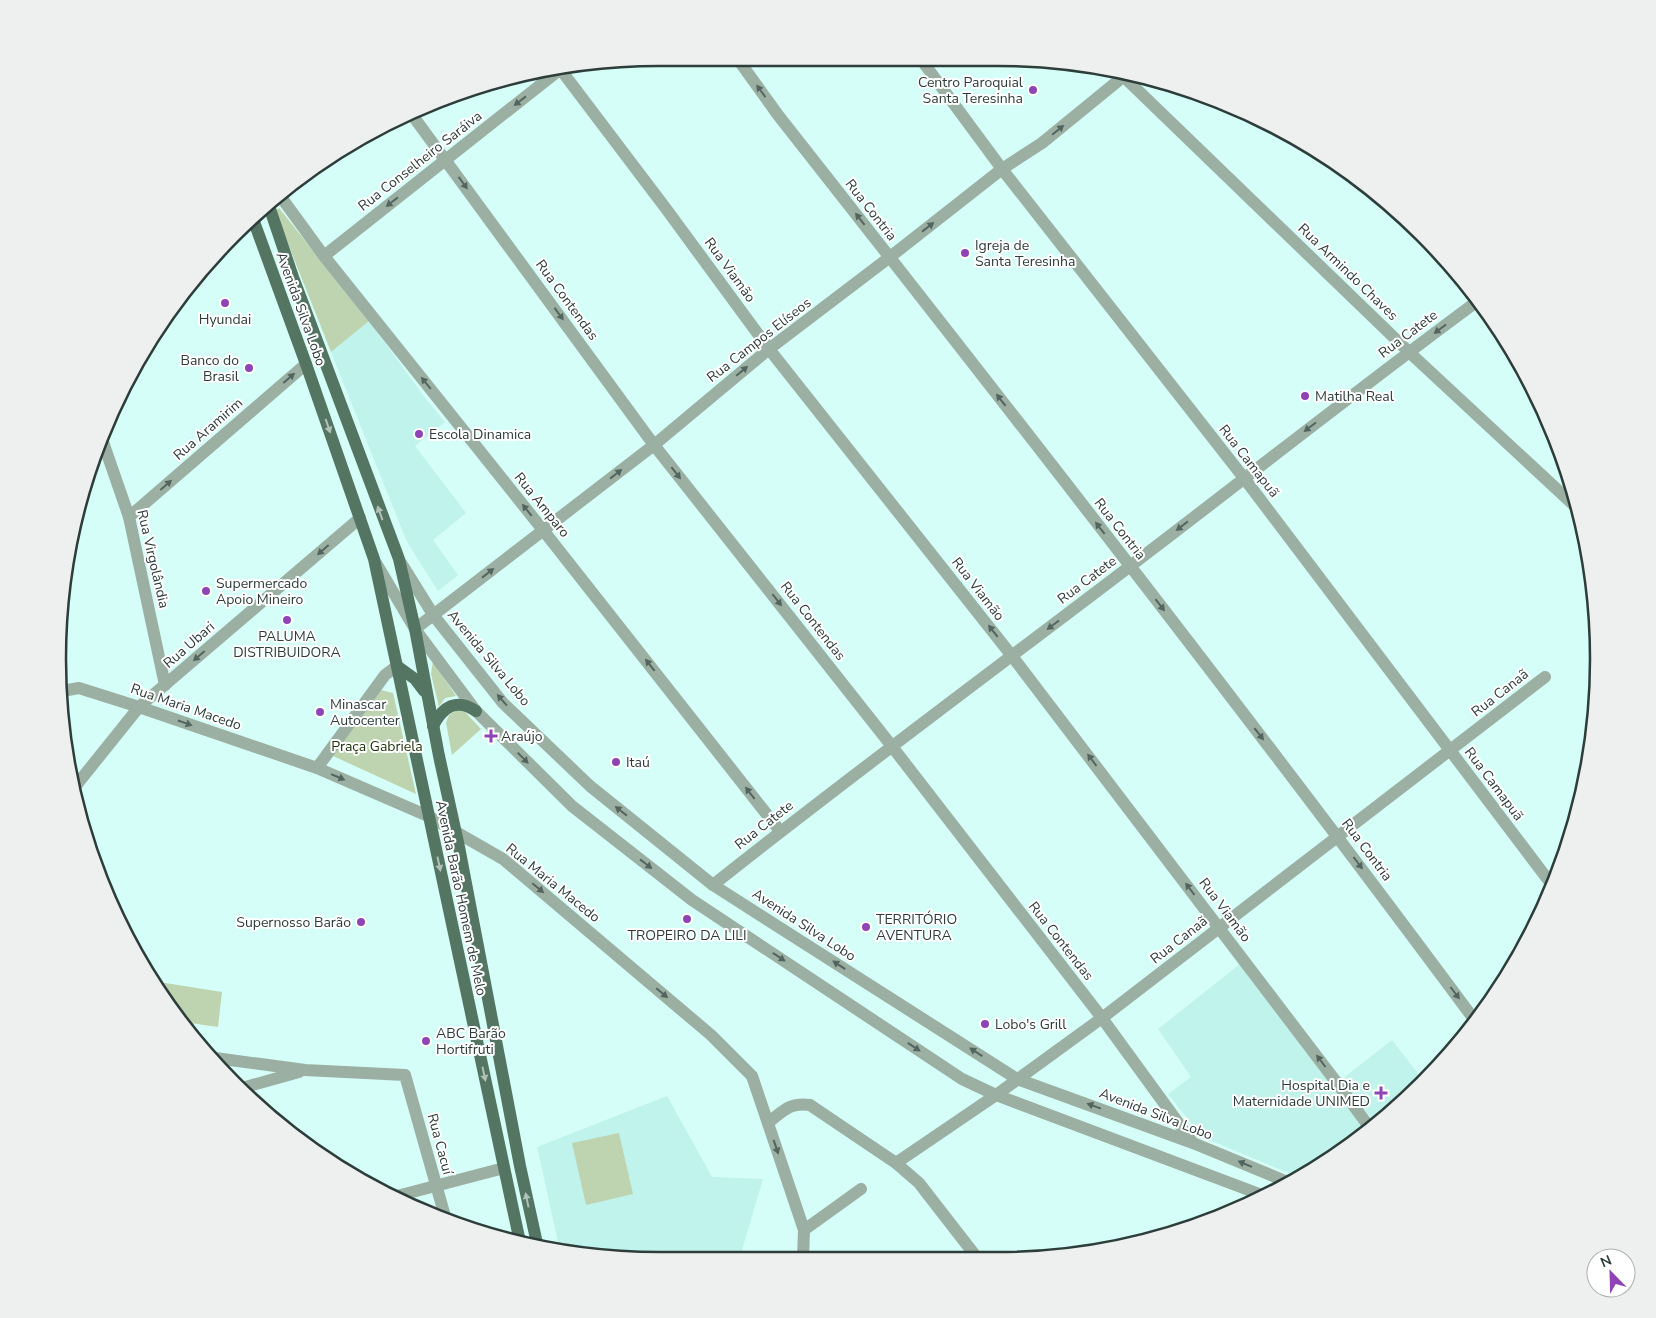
<svg xmlns="http://www.w3.org/2000/svg" width="1656" height="1318" viewBox="0 0 1656 1318" font-family="'Nunito Sans',sans-serif">
  <rect width="100%" height="100%" fill="#d4fef7"/>
  <!-- built -->
  <g fill="#c0f3eb">
    <path d="M369,321L426,399L445,422L415,446L466,513L433,540L458,575L438,591L407,542L331,352Z"/>
    <path d="M1240,964L1368,1129L1301,1178L1202,1137L1168,1094L1191,1077L1158,1029Z"/>
    <path d="M1392,1040L1423,1080L1393,1111L1376,1124L1341,1080Z"/>
    <path d="M667,1096L712,1177L763,1179L739,1260H659L560,1251L537,1147Z"/>
  </g>
  <!-- green -->
  <g fill="#bed4b0">
    <path d="M279,208L369,321L331,352L275,211Z"/>
    <path d="M433,661L456,696L445,698L439,707L431,674Z"/>
    <path d="M381,690L393,693L416,794L333,756Z"/>
    <path d="M457,710L465,712L481,729L452,755L446,723L449,715Z"/>
    <path d="M159,982L222,992L218,1027L183,1022L158,987Z"/>
    <path d="M619,1133L633,1194L586,1205L572,1143Z"/>
  </g>
  <g fill="none" stroke-linecap="round" stroke-linejoin="round">
    <!-- minor -->
    <g stroke="#9cafa3" stroke-width="12">
      <path d="M737,58L778,115C1014,415 1249,716 1476,1022"/>
      <path d="M920,58L1002,169L1244,478L1552,885"/>
      <path d="M561,70L667,210L769,349L1012,656L1337,1083L1370,1128"/>
      <path d="M1123,76L1409,352L1577,508"/>
      <path d="M413,116L654,445L887,740L1102,1018L1193,1143"/>
      <path d="M281,197L324,256L543,530L780,831"/>
      <path d="M233,234L237,231"/>
      <path d="M324,256L558,71"/>
      <path d="M103,442L129,517L165,685"/>
      <path d="M129,517L306,364"/>
      <path d="M376,563L415,629L476,711L572,806L692,900L962,1079L996,1095L1262,1195"/>
      <path d="M401,563L434,616L503,703L590,786L713,885L1017,1079L1193,1143L1290,1183"/>
      <path d="M415,629L654,445L769,349L890,257L1002,169L1042,143L1124,76"/>
      <path d="M62,691L79,688L139,707L317,768L428,816L503,859L711,1035L752,1076L804,1230L803,1260"/>
      <path d="M317,768L385,675L397,666"/>
      <path d="M74,788L139,707L360,518"/>
      <path d="M713,885C850,776 990,673 1129,567C1246,478 1361,387 1479,300"/>
      <path d="M208,1057L305,1070L405,1075L446,1220"/>
      <path d="M242,1088L299,1072"/>
      <path d="M768,1123C783,1111 790,1102 810,1105L896,1163L919,1183L978,1259"/>
      <path d="M896,1163L996,1095L1102,1018L1545,677"/>
      <path d="M397,1196L504,1168"/>
      <path d="M804,1230L861,1189"/>
    </g>
    <!-- major -->
    <g stroke="#537561" stroke-width="12">
      <path d="M269,206L293,277L399,559L415,629L439,756L459,847L520,1166L538,1248"/>
      <path d="M253,219L306,364L374,559L520,1242"/>
      <path d="M397,666L415,679L424,691"/>
      <path d="M433,726C443,706 457,698 476,711"/>
    </g>
  </g>
  <!-- one-way arrows -->
  <defs><path id="oneway-solid" d="M-6-.8H1V-3.2L6.5 0L1 3.2V.8H-6Z" transform="scale(1.25)"/></defs>
  <g fill="#53655f">
    <use href="#oneway-solid" transform="translate(761 91) rotate(-126)"/>
    <use href="#oneway-solid" transform="translate(520 101) rotate(142)"/>
    <use href="#oneway-solid" transform="translate(1058 130) rotate(-39)"/>
    <use href="#oneway-solid" transform="translate(463 183) rotate(54)"/>
    <use href="#oneway-solid" transform="translate(392 202) rotate(142)"/>
    <use href="#oneway-solid" transform="translate(860 219) rotate(-128)"/>
    <use href="#oneway-solid" transform="translate(928 227) rotate(-38)"/>
    <use href="#oneway-solid" transform="translate(559 314) rotate(54)"/>
    <use href="#oneway-solid" transform="translate(1440 329) rotate(143)"/>
    <use href="#oneway-solid" transform="translate(742 371) rotate(-40)"/>
    <use href="#oneway-solid" transform="translate(289 378) rotate(-41)"/>
    <use href="#oneway-solid" transform="translate(426 383) rotate(-129)"/>
    <use href="#oneway-solid" transform="translate(1001 400) rotate(-128)"/>
    <use href="#oneway-solid" transform="translate(1310 427) rotate(143)"/>
    <use href="#oneway-solid" transform="translate(676 473) rotate(52)"/>
    <use href="#oneway-solid" transform="translate(616 474) rotate(-38)"/>
    <use href="#oneway-solid" transform="translate(166 485) rotate(-41)"/>
    <use href="#oneway-solid" transform="translate(527 510) rotate(-129)"/>
    <use href="#oneway-solid" transform="translate(1182 526) rotate(142)"/>
    <use href="#oneway-solid" transform="translate(1100 528) rotate(-128)"/>
    <use href="#oneway-solid" transform="translate(323 550) rotate(139)"/>
    <use href="#oneway-solid" transform="translate(488 573) rotate(-38)"/>
    <use href="#oneway-solid" transform="translate(777 600) rotate(52)"/>
    <use href="#oneway-solid" transform="translate(1160 605) rotate(52)"/>
    <use href="#oneway-solid" transform="translate(1053 625) rotate(143)"/>
    <use href="#oneway-solid" transform="translate(993 631) rotate(-128)"/>
    <use href="#oneway-solid" transform="translate(199 656) rotate(139)"/>
    <use href="#oneway-solid" transform="translate(650 665) rotate(-128)"/>
    <use href="#oneway-solid" transform="translate(502 700) rotate(-131)"/>
    <use href="#oneway-solid" transform="translate(185 723) rotate(19)"/>
    <use href="#oneway-solid" transform="translate(1259 734) rotate(52)"/>
    <use href="#oneway-solid" transform="translate(523 758) rotate(45)"/>
    <use href="#oneway-solid" transform="translate(1092 760) rotate(-127)"/>
    <use href="#oneway-solid" transform="translate(338 777) rotate(23)"/>
    <use href="#oneway-solid" transform="translate(750 793) rotate(-128)"/>
    <use href="#oneway-solid" transform="translate(621 811) rotate(-142)"/>
    <use href="#oneway-solid" transform="translate(1358 863) rotate(53)"/>
    <use href="#oneway-solid" transform="translate(646 864) rotate(38)"/>
    <use href="#oneway-solid" transform="translate(538 888) rotate(40)"/>
    <use href="#oneway-solid" transform="translate(1190 889) rotate(-127)"/>
    <use href="#oneway-solid" transform="translate(779 957) rotate(34)"/>
    <use href="#oneway-solid" transform="translate(839 965) rotate(-147)"/>
    <use href="#oneway-solid" transform="translate(662 993) rotate(40)"/>
    <use href="#oneway-solid" transform="translate(1455 993) rotate(53)"/>
    <use href="#oneway-solid" transform="translate(914 1047) rotate(34)"/>
    <use href="#oneway-solid" transform="translate(976 1052) rotate(-147)"/>
    <use href="#oneway-solid" transform="translate(1321 1061) rotate(-127)"/>
    <use href="#oneway-solid" transform="translate(1094 1106) rotate(-160)"/>
    <use href="#oneway-solid" transform="translate(776 1147) rotate(71)"/>
    <use href="#oneway-solid" transform="translate(1245 1164) rotate(-157)"/>
  </g>
  <g fill="#b2c1b8">
    <use href="#oneway-solid" transform="translate(328 426) rotate(71)"/>
    <use href="#oneway-solid" transform="translate(380 513) rotate(-110)"/>
    <use href="#oneway-solid" transform="translate(439 864) rotate(78)"/>
    <use href="#oneway-solid" transform="translate(484 1074) rotate(78)"/>
    <use href="#oneway-solid" transform="translate(527 1200) rotate(-102)"/>
  </g>
  <!-- markers -->
  <g fill="#8f44b6" stroke="#fff" stroke-width="2">
    <circle cx="1033" cy="90" r="5"/>
    <circle cx="965" cy="253" r="5"/>
    <circle cx="225" cy="303" r="5"/>
    <circle cx="249" cy="368" r="5"/>
    <circle cx="1305" cy="396" r="5"/>
    <circle cx="419" cy="434" r="5"/>
    <circle cx="206" cy="591" r="5"/>
    <circle cx="287" cy="620" r="5"/>
    <circle cx="320" cy="712" r="5"/>
    <path d="M488.5 728.5h5v5h5v5h-5v5h-5v-5h-5v-5h5z"/>
    <circle cx="616" cy="762" r="5"/>
    <circle cx="687" cy="919" r="5"/>
    <circle cx="361" cy="922" r="5"/>
    <circle cx="866" cy="927" r="5"/>
    <circle cx="985" cy="1024" r="5"/>
    <circle cx="426" cy="1041" r="5"/>
    <path d="M1378.5 1085.5h5v5h5v5h-5v5h-5v-5h-5v-5h5z"/>
  </g>
  <g text-anchor="middle" dominant-baseline="central" stroke-width="4" stroke-linejoin="round" paint-order="stroke">
    <!-- poi labels -->
    <g font-size="14" fill="#2c3d3a" stroke="#fff" text-anchor="start">
      <text x="1023" y="82" text-anchor="end">Centro Paroquial<tspan x="1023" dy="16">Santa Teresinha</tspan></text>
      <text x="975" y="245">Igreja de<tspan x="975" dy="16">Santa Teresinha</tspan></text>
      <text x="225" y="319" text-anchor="middle">Hyundai</text>
      <text x="239" y="360" text-anchor="end">Banco do<tspan x="239" dy="16">Brasil</tspan></text>
      <text x="1315" y="396">Matilha Real</text>
      <text x="429" y="434">Escola Dinamica</text>
      <text x="216" y="583">Supermercado<tspan x="216" dy="16">Apoio Mineiro</tspan></text>
      <text x="287" y="636" text-anchor="middle">PALUMA<tspan x="287" dy="16">DISTRIBUIDORA</tspan></text>
      <text x="330" y="704">Minascar<tspan x="330" dy="16">Autocenter</tspan></text>
      <text x="501" y="736">Araújo</text>
      <text x="626" y="762">Itaú</text>
      <text x="876" y="919">TERRITÓRIO<tspan x="876" dy="16">AVENTURA</tspan></text>
      <text x="351" y="922" text-anchor="end">Supernosso Barão</text>
      <text x="687" y="935" text-anchor="middle">TROPEIRO DA LILI</text>
      <text x="995" y="1024">Lobo's Grill</text>
      <text x="436" y="1033">ABC Barão<tspan x="436" dy="16">Hortifruti</tspan></text>
      <text x="1370" y="1085" text-anchor="end">Hospital Dia e<tspan x="1370" dy="16">Maternidade UNIMED</tspan></text>
    </g>
    <!-- street labels -->
    <g font-size="14" fill="#2c3d3a" stroke="#fff">
      <text transform="translate(420 161) rotate(-38)">Rua Conselheiro Saráiva</text>
      <text transform="translate(871 210) rotate(52)">Rua Contria</text>
      <text transform="translate(730 270) rotate(54)">Rua Viamão</text>
      <text transform="translate(1348 272) rotate(44)">Rua Armindo Chaves</text>
      <text transform="translate(567 300) rotate(54)">Rua Contendas</text>
      <text transform="translate(301 309) rotate(70)">Avenida Silva Lobo</text>
      <text transform="translate(1408 334) rotate(-37)">Rua Catete</text>
      <text transform="translate(759 340) rotate(-38)">Rua Campos Elíseos</text>
      <text transform="translate(208 429) rotate(-41)">Rua Aramirim</text>
      <text transform="translate(1249 461) rotate(52)">Rua Camapuã</text>
      <text transform="translate(542 505) rotate(51)">Rua Amparo</text>
      <text transform="translate(1120 529) rotate(52)">Rua Contria</text>
      <text transform="translate(153 559) rotate(77)">Rua Virgolândia</text>
      <text transform="translate(1087 580) rotate(-37)">Rua Catete</text>
      <text transform="translate(978 589) rotate(52)">Rua Viamão</text>
      <text transform="translate(813 621) rotate(52)">Rua Contendas</text>
      <text transform="translate(189 645) rotate(-41)">Rua Ubari</text>
      <text transform="translate(489 658) rotate(50)">Avenida Silva Lobo</text>
      <text transform="translate(1500 693) rotate(-38)">Rua Canaã</text>
      <text transform="translate(186 707) rotate(19)">Rua Maria Macedo</text>
      <text transform="translate(1494 784) rotate(53)">Rua Camapuã</text>
      <text transform="translate(764 825) rotate(-38)">Rua Catete</text>
      <text transform="translate(1367 850) rotate(53)">Rua Contria</text>
      <text transform="translate(553 883) rotate(39)">Rua Maria Macedo</text>
      <text transform="translate(461 898) rotate(78)">Avenida Barão Homem de Melo</text>
      <text transform="translate(1225 910) rotate(53)">Rua Viamão</text>
      <text transform="translate(804 925) rotate(33)">Avenida Silva Lobo</text>
      <text transform="translate(1179 940) rotate(-38)">Rua Canaã</text>
      <text transform="translate(1061 941) rotate(52)">Rua Contendas</text>
      <text transform="translate(1156 1114) rotate(21)">Avenida Silva Lobo</text>
      <text transform="translate(440 1144) rotate(75)">Rua Cacuí</text>
    </g>
    <!-- park labels -->
    <g font-size="14" fill="#1c3208" stroke="#fff">
      <text x="377" y="746">Praça Gabriela</text>
    </g>
  </g>
  <!-- crop -->
  <path d="M0 0H1656V1318H0ZM659 66H997A593 593 0 0 1 1590 659V659A593 593 0 0 1 997 1252H659A593 593 0 0 1 66 659V659A593 593 0 0 1 659 66Z" fill="#eeefef" fill-rule="evenodd"/>
  <path fill="none" stroke="#2c3d3a" stroke-width="2.5" d="M659 66H997A593 593 0 0 1 1590 659V659A593 593 0 0 1 997 1252H659A593 593 0 0 1 66 659V659A593 593 0 0 1 659 66Z"/>
  <!-- north arrow -->
  <g transform="translate(1611 1273) rotate(337)"><circle r="24" fill="#ffffff" stroke="#abb1b0"/>
  <path d="M0-4L9 19L0 12L-9 19Z" fill="#8f44b6"/>
  <text y="-8" font-size="14" font-weight="bold" text-anchor="middle" fill="#2c3d3a">N</text>
  </g>
</svg>
